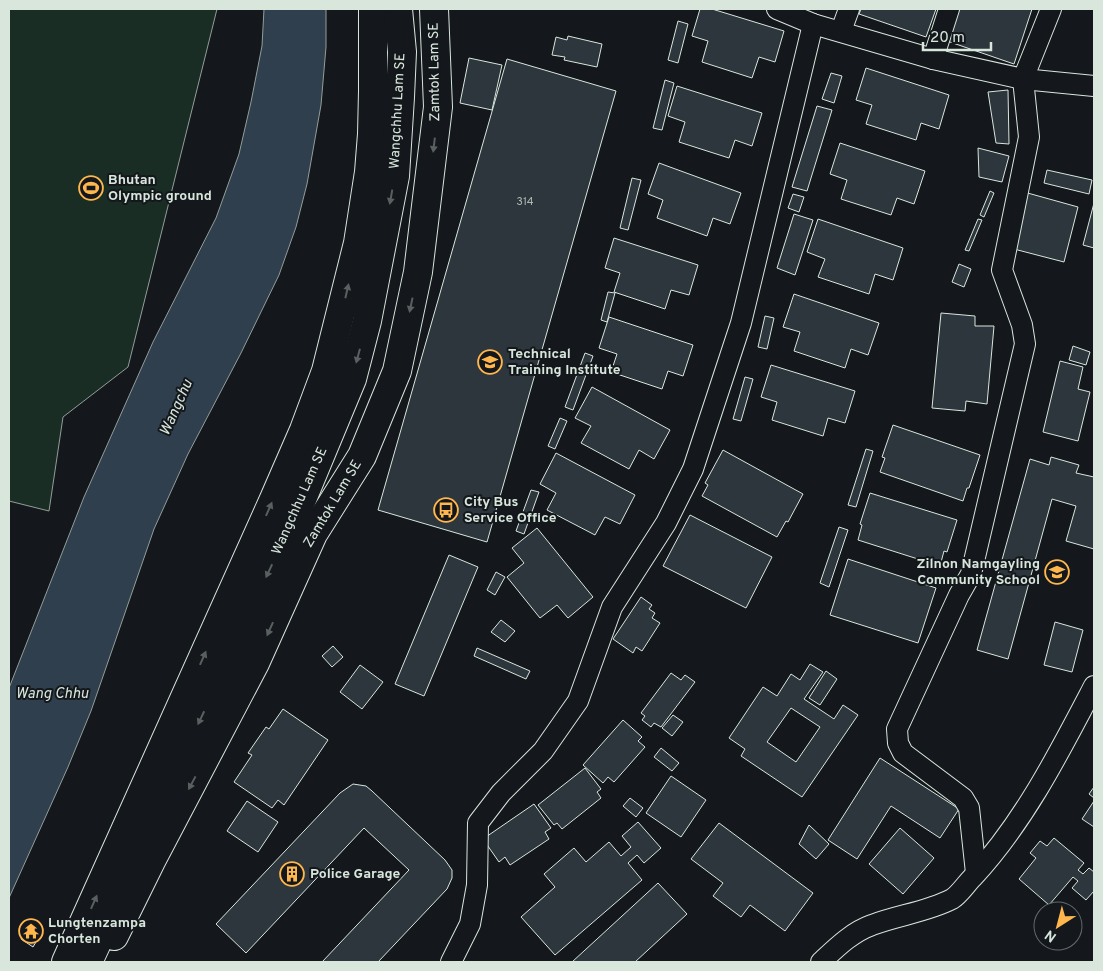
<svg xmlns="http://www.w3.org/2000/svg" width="1103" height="971" viewBox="0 0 1103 971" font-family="Overpass,sans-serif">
  <rect width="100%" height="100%" fill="#14181c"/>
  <!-- green -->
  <path fill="#1a2d24" stroke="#939e99" d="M9,9H217L128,367L63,417L49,511L9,501Z"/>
  <!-- water -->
  <path fill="#2f3f4d" stroke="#939e99" d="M264,9H326V47L321,105L307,184L296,227L279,275L241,353L188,454L154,529L91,711L68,767L9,898V688L84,497L153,342L216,218L239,154L251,102L262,46Z"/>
  <!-- building -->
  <g fill="#2c363c" stroke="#d8e6dc" fill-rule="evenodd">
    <path d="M700,9H712L784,31L775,62L759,57L752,78L702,62L708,41L692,36Z"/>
    <path d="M861,9H936L926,37L859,14Z"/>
    <path d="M958,9H1032L1014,64L947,41Z"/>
    <path d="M678,21L688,24L678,63L668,60Z"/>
    <path d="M568,36L602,44L597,67L564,60L565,57L552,55L556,37L567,40Z"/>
    <path d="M469,58L502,65L492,110L460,103Z"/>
    <path d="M507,59L616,91L487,542L378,510Z"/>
    <path d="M866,68L949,95L939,129L921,123L916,140L866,124L872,105L856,100Z"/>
    <path d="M831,73L842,76L834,103L822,99Z"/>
    <path d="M665,80L674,83L662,130L653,128Z"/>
    <path d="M677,86L762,113L752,146L735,140L729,158L679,142L685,122L668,116Z"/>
    <path d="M1008,90L1009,144L996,143L988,92Z"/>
    <path d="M817,106L832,110L807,191L792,187Z"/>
    <path d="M840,143L925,171L914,204L897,198L891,215L841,199L847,180L830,174Z"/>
    <path d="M978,148L1009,156L1002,182L979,177Z"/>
    <path d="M659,163L741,193L730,224L713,218L707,236L657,218L663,200L648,194Z"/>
    <path d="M1047,170L1092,180L1089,194L1044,183Z"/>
    <path d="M632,178L641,180L628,230L620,228Z"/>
    <path d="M990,191L994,193L984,217L980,215Z"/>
    <path d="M1024,192L1078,207L1064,262L1010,248Z"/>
    <path d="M793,194L804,197L799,212L788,208Z"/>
    <path d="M1094,203V248L1083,245Z"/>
    <path d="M794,214L813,220L795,275L777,268Z"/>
    <path d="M818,219L903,248L893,280L875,274L869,294L818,277L825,259L807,252Z"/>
    <path d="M978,219L982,220L969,251L965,250Z"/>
    <path d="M614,238L698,265L689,295L671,290L665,309L614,292L620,273L605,268Z"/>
    <path d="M959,264L971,269L964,287L952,282Z"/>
    <path d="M608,292L615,293L607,322L601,320Z"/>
    <path d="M794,294L879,323L868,355L851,349L845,368L794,351L800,332L783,327Z"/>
    <path d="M941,313L975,316V326H994L987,404L966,401L965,411L932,408Z"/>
    <path d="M765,316L774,318L767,349L758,347Z"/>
    <path d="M609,317L693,345L683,376L668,371L662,389L611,372L617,354L599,348Z"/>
    <path d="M1073,346L1090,352L1086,365L1069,360Z"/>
    <path d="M585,353L593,356L573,410L565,407Z"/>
    <path d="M1060,361L1083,367L1078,389L1090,392L1078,441L1043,432Z"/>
    <path d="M771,365L855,391L845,423L828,418L823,436L772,420L777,402L761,397Z"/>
    <path d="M745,377L753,379L741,421L733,419Z"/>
    <path d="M592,387L670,430L654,459L639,450L629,469L581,443L591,426L575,418Z"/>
    <path d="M560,418L567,421L555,449L548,446Z"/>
    <path d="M893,425L980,455L969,488H967L963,501L880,472L885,458L882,457Z"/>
    <path d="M866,449L873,451L856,507L848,505Z"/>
    <path d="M723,450L803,494L788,522L786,521L777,537L702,496L708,485L705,483Z"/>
    <path d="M556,453L635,495L620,524L605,517L595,535L547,510L556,493L540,484Z"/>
    <path d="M1051,457L1079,465L1076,473L1094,477V549L1066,541L1076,506L1052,499L1008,659L977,650L1030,459L1049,465Z"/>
    <path d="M531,490L539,492L524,534L516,531Z"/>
    <path d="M870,493L957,520L947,552L944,551L940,566L858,540L862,525L860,524Z"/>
    <path d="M690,515L772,557L746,608L663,566Z"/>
    <path d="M839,527L848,530L829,587L820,583Z"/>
    <path d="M537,528L593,597L568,618L557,605L540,618L507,577L524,563L512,548Z"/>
    <path d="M449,555L478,567L424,696L395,684Z"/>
    <path d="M848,559L936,588L918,643L830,615Z"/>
    <path d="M496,572L505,577L495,595L487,590Z"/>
    <path d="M641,597L652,605L649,609L655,613L652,618L660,623L642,651L636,647L633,653L613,639Z"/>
    <path d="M501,620L515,631L505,642L491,632Z"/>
    <path d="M1055,622L1083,630L1072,672L1044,665Z"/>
    <path d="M333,646L343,657L332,667L322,656Z"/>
    <path d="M477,648L530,671L526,679L474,656Z"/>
    <path d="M810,664L823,672L804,699L834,719L843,705L858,715L802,797L741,756L745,749L729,738L763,687L777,696L791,674L800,680ZM791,708L820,727L796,762L767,742Z"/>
    <path d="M360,665L383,682L362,709L340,692Z"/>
    <path d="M826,671L837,679L820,705L809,698Z"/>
    <path d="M671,673L681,680L685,675L695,682L661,727L654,723L651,727L642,720L645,716L641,713Z"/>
    <path d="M283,709L328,740L284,805L278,800L272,808L234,782L252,755L248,753L266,727L269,729Z"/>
    <path d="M673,715L683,722L672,736L662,728Z"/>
    <path d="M623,720L642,737L638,741L645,747L614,782L608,777L603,783L583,765Z"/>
    <path d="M661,748L679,763L672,771L654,757Z"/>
    <path d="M880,758L959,809L940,838L891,806L857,859L828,840Z"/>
    <path d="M585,768L601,789L597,792L601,798L562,829L557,823L554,825L538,805Z"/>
    <path d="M671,776L706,800L681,837L646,813Z"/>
    <path d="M353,784L366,786L372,791L445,860L452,870V878L447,889L378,962H322L409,870L364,828L246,953L216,924L340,793Z"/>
    <path d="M1094,787V798L1089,794Z"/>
    <path d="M630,798L643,808L636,817L623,806Z"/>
    <path d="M247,801L278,822L258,852L227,831Z"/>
    <path d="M1094,801V827L1082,819Z"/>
    <path d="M534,804L551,828L545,832L549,839L510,865L505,857L499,862L483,839Z"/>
    <path d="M638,822L661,848L644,863L637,855L628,863L642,880L555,955L521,917L555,887L544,874L574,848L586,862L609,842L621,856L631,847L622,836Z"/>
    <path d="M719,823L813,893L785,931L750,905L741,917L713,896L723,883L691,859Z"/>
    <path d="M809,825L829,844L816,859L799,844Z"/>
    <path d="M900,828L934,858L903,894L869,864Z"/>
    <path d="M1054,838L1084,863L1078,870L1083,874L1089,868L1094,872V891L1086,900L1072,888L1078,881L1073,877L1049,905L1019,879L1036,858L1030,853L1040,841L1047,846Z"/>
    <path d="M658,883L687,914L635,962H572Z"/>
    <path d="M30,925L42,932L33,947L21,939Z"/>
  </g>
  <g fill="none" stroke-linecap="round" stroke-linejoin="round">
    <!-- street casing -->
    <g stroke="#d8e6dc" stroke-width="22">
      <g id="street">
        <path d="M777,9L813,24L933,59L1023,79L1094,86"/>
        <path d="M841,31L849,9"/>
        <path d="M933,59L949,9"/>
        <path d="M976,873L969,808L963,798L903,753L898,743L897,729L959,595L971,574L1025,344L1022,325L1002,270L1029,137L1023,79L1051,9"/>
        <path d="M451,962L470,924L477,885L478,823L501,793L543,751L578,701L612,607L666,523L693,469L741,323L813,24"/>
        <path d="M821,962C836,948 852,932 872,925C898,915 927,912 952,899C959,895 966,884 973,877C1024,822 1059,753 1094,686"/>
      </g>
    </g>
    <!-- secondary casing -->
    <g stroke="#d8e6dc" stroke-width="30">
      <path id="secondary" d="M114,936L151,861L255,663L313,534L362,456L397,371L418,272L438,107L434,9"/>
    </g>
    <!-- highway casing -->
    <g stroke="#d8e6dc" stroke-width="30">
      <g id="highway">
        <path d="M66,962L274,499L304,430L326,371L358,243L369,172L372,134L373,91V9"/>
        <path d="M88,962L298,509L352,379L367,321L395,176L400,97L402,52L398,9"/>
      </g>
    </g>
    <!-- street -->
    <use href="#street" stroke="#14181c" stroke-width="20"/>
    <!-- secondary -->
    <use href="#secondary" stroke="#14181c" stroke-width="28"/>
    <!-- highway -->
    <use href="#highway" stroke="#14181c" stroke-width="28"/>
  </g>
  <!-- one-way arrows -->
  <defs><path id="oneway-solid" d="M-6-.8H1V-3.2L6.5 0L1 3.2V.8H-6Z" transform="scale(1.25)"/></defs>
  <g fill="#59605f">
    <use href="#oneway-solid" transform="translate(434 145) rotate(97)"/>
    <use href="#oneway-solid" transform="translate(391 197) rotate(100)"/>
    <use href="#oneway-solid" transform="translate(347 291) rotate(-77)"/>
    <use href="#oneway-solid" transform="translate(411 305) rotate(102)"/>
    <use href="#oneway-solid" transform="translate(358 356) rotate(105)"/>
    <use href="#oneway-solid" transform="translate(269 509) rotate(-66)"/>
    <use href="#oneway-solid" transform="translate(269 571) rotate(115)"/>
    <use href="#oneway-solid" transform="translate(270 629) rotate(114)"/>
    <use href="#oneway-solid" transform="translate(203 658) rotate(-66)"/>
    <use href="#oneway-solid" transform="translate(201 718) rotate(115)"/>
    <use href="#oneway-solid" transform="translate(192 783) rotate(118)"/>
    <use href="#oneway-solid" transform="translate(94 902) rotate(-66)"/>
  </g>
  <!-- icons -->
  <defs>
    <g id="stadium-ring" transform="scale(1.25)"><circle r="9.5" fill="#14181c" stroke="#ffb74d" stroke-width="1.5"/><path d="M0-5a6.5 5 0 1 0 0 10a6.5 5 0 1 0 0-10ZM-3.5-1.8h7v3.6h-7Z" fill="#ffb74d"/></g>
    <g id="school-ring" transform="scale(1.25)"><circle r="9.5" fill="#14181c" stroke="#ffb74d" stroke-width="1.5"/><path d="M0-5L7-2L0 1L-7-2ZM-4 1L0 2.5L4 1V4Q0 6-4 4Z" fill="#ffb74d"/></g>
    <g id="bus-ring" transform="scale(1.25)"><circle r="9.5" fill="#14181c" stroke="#ffb74d" stroke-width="1.5"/><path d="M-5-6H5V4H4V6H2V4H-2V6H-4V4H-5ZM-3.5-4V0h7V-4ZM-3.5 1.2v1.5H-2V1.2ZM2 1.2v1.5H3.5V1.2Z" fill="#ffb74d"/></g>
    <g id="building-ring" transform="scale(1.25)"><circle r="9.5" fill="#14181c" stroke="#ffb74d" stroke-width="1.5"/><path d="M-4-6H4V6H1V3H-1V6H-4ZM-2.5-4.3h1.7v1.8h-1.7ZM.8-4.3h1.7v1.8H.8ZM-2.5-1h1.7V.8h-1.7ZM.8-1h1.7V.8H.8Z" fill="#ffb74d"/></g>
    <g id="temple-ring" transform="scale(1.25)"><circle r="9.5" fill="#14181c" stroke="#ffb74d" stroke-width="1.5"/><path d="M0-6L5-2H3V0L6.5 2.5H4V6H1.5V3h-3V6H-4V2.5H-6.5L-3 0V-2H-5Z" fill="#ffb74d"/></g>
  </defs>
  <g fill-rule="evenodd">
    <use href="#stadium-ring" x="91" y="188"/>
    <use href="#school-ring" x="490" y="362"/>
    <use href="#bus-ring" x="446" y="510"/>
    <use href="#school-ring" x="1057" y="572"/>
    <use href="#building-ring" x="292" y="874"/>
    <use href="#temple-ring" x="31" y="931"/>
  </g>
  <g text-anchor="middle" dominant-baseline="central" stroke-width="4" stroke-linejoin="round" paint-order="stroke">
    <!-- number labels -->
    <g font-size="11" fill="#adbab4">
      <text x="525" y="202">314</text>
    </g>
    <!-- street labels -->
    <g font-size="14" fill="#d8e6dc" stroke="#14181c">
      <text transform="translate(435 72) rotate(-91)">Zamtok Lam SE</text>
      <text transform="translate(398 111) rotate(-87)">Wangchhu Lam SE</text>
      <text transform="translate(300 501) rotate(-66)">Wangchhu Lam SE</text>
      <text transform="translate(333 504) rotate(-59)">Zamtok Lam SE</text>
    </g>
    <!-- poi labels -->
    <g font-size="14" font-weight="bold" fill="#d8e6dc" stroke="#14181c" text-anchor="start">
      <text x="108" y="180">Bhutan<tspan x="108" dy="16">Olympic ground</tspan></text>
      <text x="508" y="354">Technical<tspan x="508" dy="16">Training Institute</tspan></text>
      <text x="464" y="502">City Bus<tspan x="464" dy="16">Service Office</tspan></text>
      <text x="1040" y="564" text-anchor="end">Zilnon Namgayling<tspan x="1040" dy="16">Community School</tspan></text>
      <text x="310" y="874">Police Garage</text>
      <text x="48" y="923">Lungtenzampa<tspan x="48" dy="16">Chorten</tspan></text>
    </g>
    <!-- water labels -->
    <g font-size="15" font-style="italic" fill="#d8e6dc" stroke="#14181c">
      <text transform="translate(177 408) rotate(-66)">Wangchu</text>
      <text x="52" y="694">Wang Chhu</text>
    </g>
  </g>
  <!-- border -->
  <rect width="1103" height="971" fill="none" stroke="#d8e6dc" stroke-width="20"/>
  <!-- north arrow -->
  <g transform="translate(1058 926) rotate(216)"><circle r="24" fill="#14181c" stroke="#626a69"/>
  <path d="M0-4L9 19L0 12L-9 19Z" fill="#ffb74d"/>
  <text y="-8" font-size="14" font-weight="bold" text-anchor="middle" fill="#d8e6dc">N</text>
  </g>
  <!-- scale -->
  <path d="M923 42v8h68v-8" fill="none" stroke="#d8e6dc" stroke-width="2.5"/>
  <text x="930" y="42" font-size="15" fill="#d8e6dc" stroke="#14181c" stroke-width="4" paint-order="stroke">20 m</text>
</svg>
